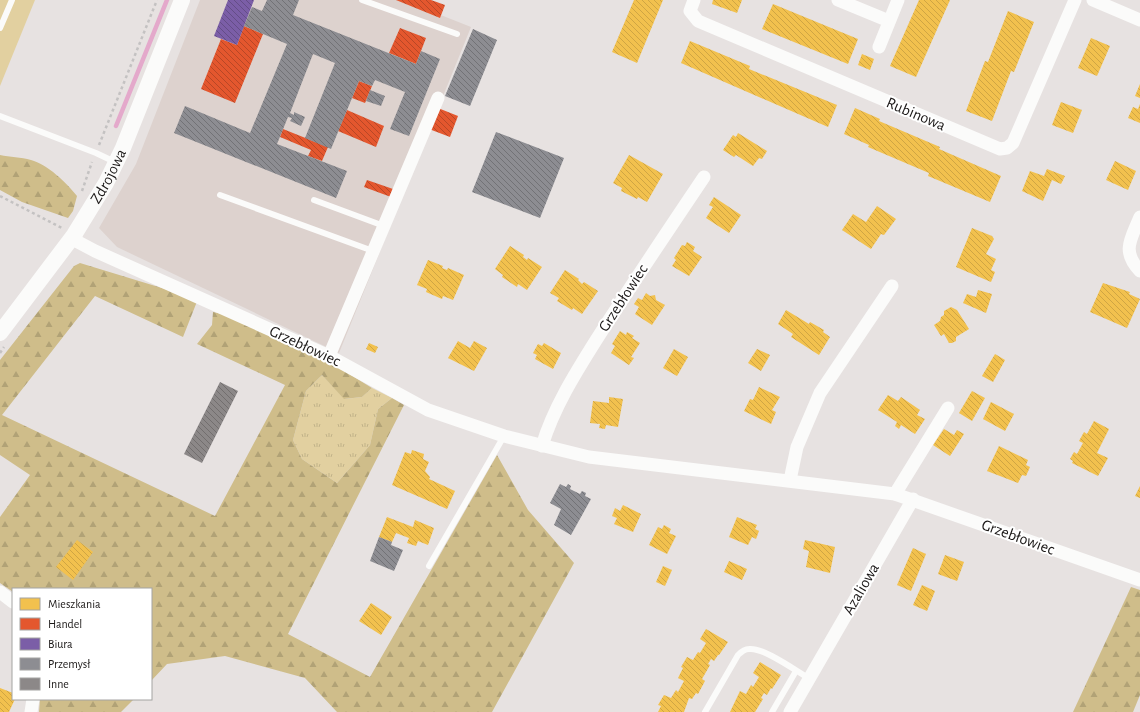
<svg xmlns="http://www.w3.org/2000/svg" width="1140" height="712" viewBox="0 0 1140 712" font-family="'Alegreya Sans',sans-serif">
  <defs>
    <pattern id="grass-tufts" width="24" height="20" patternUnits="userSpaceOnUse"><rect width="24" height="20" fill="#e2d0a0"/><path d="M3 7l-1-3M5 7V3M7 7l1-3M15 17l-1-3M17 17v-4M19 17l1-3" fill="none" stroke="#c1b289"/></pattern>
    <pattern id="forest-firs" width="22" height="20" patternUnits="userSpaceOnUse"><rect width="22" height="20" fill="#cfbd8a"/><path d="M5 1l3.5 6h-7zM16 11l3.5 6h-7z" fill="#b1a276"/></pattern>
    <pattern id="homes-back-hatch" width="6" height="6" patternUnits="userSpaceOnUse"><rect width="6" height="6" fill="#f2c14e"/><path d="M-1 5l2 2M0 0l6 6M5-1l2 2" fill="none" stroke="#cfa543"/></pattern>
    <pattern id="shops-back-hatch" width="6" height="6" patternUnits="userSpaceOnUse"><rect width="6" height="6" fill="#e4572e"/><path d="M-1 5l2 2M0 0l6 6M5-1l2 2" fill="none" stroke="#b84726"/></pattern>
    <pattern id="offices-back-hatch" width="6" height="6" patternUnits="userSpaceOnUse"><rect width="6" height="6" fill="#7b5ea7"/><path d="M-1 5l2 2M0 0l6 6M5-1l2 2" fill="none" stroke="#644d87"/></pattern>
    <pattern id="industry-back-hatch" width="6" height="6" patternUnits="userSpaceOnUse"><rect width="6" height="6" fill="#8d8d92"/><path d="M-1 5l2 2M0 0l6 6M5-1l2 2" fill="none" stroke="#727276"/></pattern>
    <pattern id="building-back-hatch" width="6" height="6" patternUnits="userSpaceOnUse"><rect width="6" height="6" fill="#8c8888"/><path d="M-1 5l2 2M0 0l6 6M5-1l2 2" fill="none" stroke="#726e6e"/></pattern>
  </defs>
  <rect width="100%" height="100%" fill="#e7e2e1"/>
  <!-- built -->
  <path fill="#ddd2ce" d="M200,0H403L471,27L339,353L117,247L99,228L136,164Z"/>
  <!-- grass -->
  <path fill="url(#grass-tufts)" d="M322,375L345,399L362,397L372,388L392,398L378,409L370,445L337,483L302,459L293,440L306,391Z"/>
  <!-- forest -->
  <g fill="url(#forest-firs)">
    <path d="M0,155C10,157 21,157 31,160C47,164 67,183 77,196L73,211L68,218L22,202L0,190Z"/>
    <path d="M80,263L198,299L183,337L95,296L2,415L215,516L285,385L197,344L212,325L213,312L232,316L328,361L372,388L362,397L344,399L322,375L306,391L293,440L302,459L337,483L370,445L378,409L392,398L404,405L288,634L370,677L497,455L528,510L574,563L492,712H337L305,678L225,656L167,664L151,681V589H13V592L0,583V517L30,475L0,455V360L74,266Z"/>
    <path d="M1131,587L1140,590V695L1133,712H1073Z"/>
    <path d="M40,699H134L121,712H39Z"/>
  </g>
  <!-- park -->
  <path fill="#e2d0a0" d="M0,0H35L0,86Z"/>
  <!-- homes -->
  <g fill="url(#homes-back-hatch)">
    <path d="M634,0H663L637,63L612,52Z"/>
    <path d="M713,0H742L737,13L712,4Z"/>
    <path d="M919,0H950L916,77L890,66Z"/>
    <path d="M773,4L858,39L848,64L762,29Z"/>
    <path d="M1008,11L1034,22L1014,72L1011,71L992,121L966,111L985,61L988,62Z"/>
    <path d="M1091,38L1110,46L1097,76L1078,68Z"/>
    <path d="M690,41L750,66L749,69L837,105L828,127L681,63Z"/>
    <path d="M862,54L874,59L870,70L858,65Z"/>
    <path d="M1140,84V98L1135,96Z"/>
    <path d="M1061,102L1082,110L1073,133L1052,125Z"/>
    <path d="M1140,104V123L1128,118L1133,107L1138,109Z"/>
    <path d="M855,108L880,119L879,121L940,147L939,149L1001,176L990,202L928,176L929,173L868,147L869,145L844,134Z"/>
    <path d="M738,133L767,151L762,159L759,158L753,166L736,155L734,157L723,150L733,135L736,137Z"/>
    <path d="M629,155L663,174L647,202L638,197L637,199L621,191L622,188L613,183Z"/>
    <path d="M1115,161L1136,171L1128,190L1106,180Z"/>
    <path d="M1047,169L1065,176L1061,184L1052,180L1043,201L1022,191L1030,171L1044,176Z"/>
    <path d="M714,197L741,215L729,233L706,218L713,207L709,205Z"/>
    <path d="M877,206L896,219L884,235L881,234L871,249L842,230L853,214L866,222Z"/>
    <path d="M972,228L992,236L994,239L986,254L996,259L991,270L995,272L991,282L956,267Z"/>
    <path d="M687,242L695,247L693,251L702,257L689,276L672,266L676,260L674,258L682,245L685,246Z"/>
    <path d="M510,246L524,255L523,257L527,260L528,258L542,267L527,290L518,284L517,287L502,277L503,275L495,269Z"/>
    <path d="M428,260L443,266L442,268L447,270L448,268L464,275L453,300L443,296L442,299L426,292L427,289L417,285Z"/>
    <path d="M565,270L579,279L578,280L582,284L584,282L598,291L582,314L573,308L572,310L557,301L559,298L550,293Z"/>
    <path d="M1103,283L1130,292L1129,294L1140,299L1127,328L1090,312Z"/>
    <path d="M978,290L992,294L986,313L963,303L967,294L976,297Z"/>
    <path d="M646,293L650,296L655,295L656,300L665,305L652,325L635,314L639,307L634,304L638,298L642,300Z"/>
    <path d="M951,307L957,310L969,329L956,337V341L952,343H949L944,334L941,336L934,325L940,321L941,317L944,315V311Z"/>
    <path d="M786,310L809,324L810,322L824,330L823,332L830,337L819,355L791,337L793,334L778,324Z"/>
    <path d="M620,331L626,335L627,332L634,336L632,338L640,343L631,357L634,358L629,365L611,353L615,346L612,344Z"/>
    <path d="M458,341L470,348L474,341L487,348L474,371L448,358Z"/>
    <path d="M369,343L378,347L375,353L366,349Z"/>
    <path d="M544,343L561,353L553,369L535,359L537,355L533,353L538,344L542,346Z"/>
    <path d="M674,349L688,357L677,376L663,368Z"/>
    <path d="M757,349L770,355L761,371L748,363Z"/>
    <path d="M995,354L1005,360L993,382L982,376Z"/>
    <path d="M759,387L780,397L772,410L776,412L771,424L744,411L750,399L753,400Z"/>
    <path d="M972,391L985,398L972,421L959,413Z"/>
    <path d="M888,395L898,401L901,397L920,410L917,415L925,419L915,434L901,425L899,429L895,426L897,422L878,410Z"/>
    <path d="M609,397L623,399L618,427L606,425L605,429L599,428L600,424L590,423L593,401L609,403Z"/>
    <path d="M991,402L1014,414L1005,431L983,419Z"/>
    <path d="M1094,421L1109,429L1097,453L1108,458L1098,476L1072,463L1073,461L1070,459L1074,452L1077,454L1083,443L1079,441L1084,432L1087,434Z"/>
    <path d="M944,429L954,435L957,430L964,434L950,456L933,445Z"/>
    <path d="M999,446L1028,460L1026,465L1030,467L1026,476L1022,475L1018,483L987,471Z"/>
    <path d="M412,450L424,454L423,459L429,462L425,471L430,477L429,479L455,491L447,509L392,485L405,452L411,454Z"/>
    <path d="M1140,486V498L1135,496Z"/>
    <path d="M623,505L641,514L633,532L614,524L617,518L612,516L615,508L620,511Z"/>
    <path d="M387,517L413,527L415,520L434,528L428,545L418,541L416,546L407,543L409,538L396,533L392,542L379,537Z"/>
    <path d="M737,517L757,525L755,529L759,531L756,539L752,537L748,545L729,537Z"/>
    <path d="M664,525L671,529L669,533L676,536L667,554L649,545L658,527L662,529Z"/>
    <path d="M77,540L93,552L73,580L56,567Z"/>
    <path d="M805,540L835,547L830,573L806,567L809,551L803,549Z"/>
    <path d="M913,548L926,554L911,591L897,585Z"/>
    <path d="M945,555L964,562L957,581L938,574Z"/>
    <path d="M729,561L747,569L742,580L724,572Z"/>
    <path d="M663,566L672,570L665,586L656,582Z"/>
    <path d="M922,585L935,591L927,611L913,605Z"/>
    <path d="M371,603L392,617L381,635L359,621Z"/>
    <path d="M706,629L728,642L719,655H718L714,661L711,659L708,664L710,665L702,679L705,681L698,694L696,693L692,699L689,698L684,712H658L661,706L658,705L664,695L671,698L676,690L678,692L684,681L678,678L683,668L681,667L687,657L693,660L698,652L700,653L706,643L700,639Z"/>
    <path d="M760,662L781,675L772,689L771,688L767,695L764,693L761,698L763,699L755,712H730L740,691L746,694L751,685L753,687L759,677L753,673Z"/>
    <path d="M0,688L13,693V699H15L9,712H0Z"/>
  </g>
  <!-- shops -->
  <g fill="url(#shops-back-hatch)">
    <path d="M396,0H431L445,5L440,18Z"/>
    <path d="M244,26L263,34L235,103L201,89L221,39L237,45Z"/>
    <path d="M400,28L426,38L416,64L389,53Z"/>
    <path d="M359,81L372,86L365,103L352,98Z"/>
    <path d="M438,108L458,116L450,137L429,129Z"/>
    <path d="M347,110L384,126L376,147L338,131Z"/>
    <path d="M283,129L328,147L322,161L308,156L311,150L280,137Z"/>
    <path d="M367,180L393,189L391,197L364,187Z"/>
  </g>
  <!-- offices -->
  <path fill="url(#offices-back-hatch)" d="M228,0H254L237,45L214,36Z"/>
  <!-- industry -->
  <g fill="url(#industry-back-hatch)">
    <path d="M267,0H299L293,15L416,64L421,51L440,59L409,136L390,129L405,92L375,80L372,86L359,81L331,149L305,138L335,63L313,54L290,113L294,115V112L305,117L301,126L290,121L292,118L288,117L277,144L347,171L336,198L174,133L185,106L250,133L287,44L244,26L252,7L262,11Z"/>
    <path d="M473,29L497,40L470,106L445,96Z"/>
    <path d="M370,90L385,96L381,106L366,101Z"/>
    <path d="M496,132L564,158L540,218L472,192Z"/>
    <path d="M560,484L566,487L568,484L571,486L570,489L580,494L582,491L586,493L585,496L591,499L571,535L554,525L561,509L550,503Z"/>
    <path d="M379,537L392,542L391,545L403,550L394,571L370,561Z"/>
  </g>
  <g fill="none" stroke-linecap="round" stroke-linejoin="round">
    <!-- stream -->
    <path stroke="#e4a9cb" stroke-width="4.5" d="M116,126L167,0"/>
  </g>
  <!-- building -->
  <path fill="url(#building-back-hatch)" d="M220,382L238,391L202,463L184,454Z"/>
  <g fill="none" stroke-linecap="round" stroke-linejoin="round">
    <!-- path -->
    <g stroke="#c4c2c2" stroke-width="2.5" stroke-dasharray="3 3" stroke-linecap="butt">
      <path d="M99,145L157,0"/>
      <path d="M82,191L92,162"/>
      <path d="M0,196L62,228"/>
      <path d="M0,353L4,347"/>
    </g>
    <!-- service -->
    <g stroke="#fbfbfa" stroke-width="6">
      <path d="M362,0L457,34"/>
      <path d="M0,28L12,0"/>
      <path d="M0,116L96,153L115,162"/>
      <path d="M220,195L373,251"/>
      <path d="M314,200L384,226"/>
      <path d="M429,566L504,436"/>
      <path d="M705,712L738,655C741,652 744,649 749,649C763,647 796,671 810,679"/>
      <path d="M772,712L796,671"/>
    </g>
    <!-- minor -->
    <g stroke="#fbfbfa" stroke-width="13">
      <path d="M694,0L690,11L698,21L1000,149L1007,148L1013,143L1075,0"/>
      <path d="M838,0L889,21"/>
      <path d="M1093,0L1140,20"/>
      <path d="M879,47L898,0"/>
      <path d="M1140,217C1131,239 1121,251 1140,271"/>
      <path d="M74,235L78,242L95,251L329,356L428,410L504,436L589,457L895,494L1140,580"/>
      <path d="M329,356L438,98"/>
      <path d="M542,446C554,406 578,369 600,334C634,281 669,229 704,177"/>
      <path d="M790,480L797,447L820,393L892,286"/>
      <path d="M895,494L948,408"/>
      <path d="M0,592L13,602"/>
      <path d="M31,712L33,699"/>
      <path d="M790,712L913,499"/>
    </g>
    <!-- tertiary -->
    <path stroke="#fbfbfa" stroke-width="16" id="s1" d="M0,333L74,235L106,183L123,148L182,0"/>
  </g>
  <g text-anchor="middle" dominant-baseline="central" stroke-width="4" stroke-linejoin="round" paint-order="stroke">
    <!-- street labels -->
    <g font-size="16" fill="#1b1817" stroke="#fff">
      <text transform="translate(916 114) rotate(23)">Rubinowa</text>
      <text stroke="none"><textPath href="#s1" startOffset="191">Zdrojowa</textPath></text>
      <text transform="translate(623 298) rotate(-57)">Grzebłowiec</text>
      <text transform="translate(305 346) rotate(25)">Grzebłowiec</text>
      <text transform="translate(1018 537) rotate(20)">Grzebłowiec</text>
      <text transform="translate(861 589) rotate(-60)">Azaliowa</text>
    </g>
  </g>
  <!-- legend -->
  <rect x="12" y="588" width="140" height="112" fill="#ffffff" stroke="#a4a3a2"/>
  <rect x="20" y="598" width="20" height="12" fill="#f2c14e" stroke="#a4a3a2"/>
  <text x="48" y="608" font-size="12" fill="#1b1817">Mieszkania</text>
  <rect x="20" y="618" width="20" height="12" fill="#e4572e" stroke="#a4a3a2"/>
  <text x="48" y="628" font-size="12" fill="#1b1817">Handel</text>
  <rect x="20" y="638" width="20" height="12" fill="#7b5ea7" stroke="#a4a3a2"/>
  <text x="48" y="648" font-size="12" fill="#1b1817">Biura</text>
  <rect x="20" y="658" width="20" height="12" fill="#8d8d92" stroke="#a4a3a2"/>
  <text x="48" y="668" font-size="12" fill="#1b1817">Przemysł</text>
  <rect x="20" y="678" width="20" height="12" fill="#8c8888" stroke="#a4a3a2"/>
  <text x="48" y="688" font-size="12" fill="#1b1817">Inne</text>
</svg>
